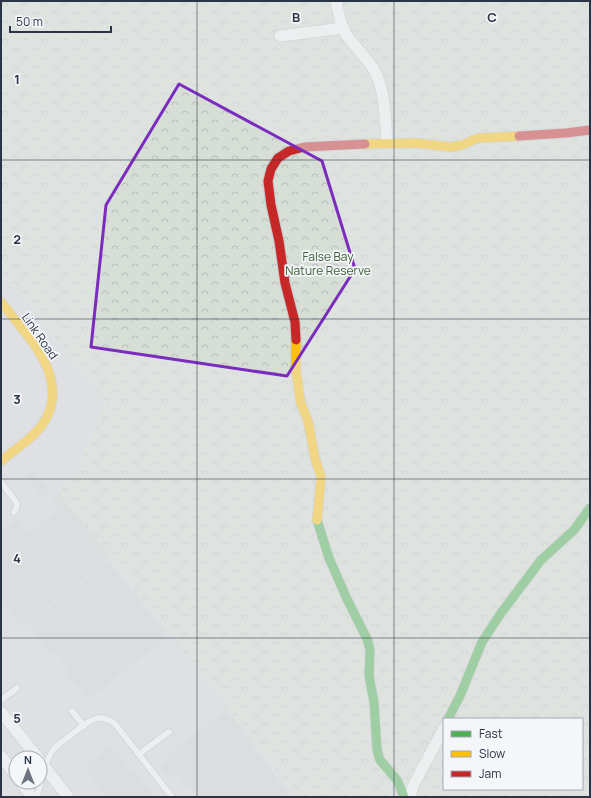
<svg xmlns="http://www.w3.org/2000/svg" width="591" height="798" viewBox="0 0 591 798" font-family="Manrope,sans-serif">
  <defs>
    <pattern id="forest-crowns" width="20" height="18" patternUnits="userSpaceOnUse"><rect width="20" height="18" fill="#d6ded6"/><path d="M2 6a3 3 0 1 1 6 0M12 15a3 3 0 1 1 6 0" fill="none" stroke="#b8bfb9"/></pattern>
  </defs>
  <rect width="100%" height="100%" fill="#e6e8ea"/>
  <!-- built -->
  <path fill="#d4d7dd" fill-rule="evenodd" d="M1,269L105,402L75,476L58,491L297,797H1ZM16,758H40V782H16Z"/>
  <!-- forest -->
  <path fill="url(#forest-crowns)" fill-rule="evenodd" d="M1,1H590V797H297L58,491L75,476L105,402L1,269ZM444,719H582V789H444Z"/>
  <!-- building -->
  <g fill="#ced0d3">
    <path d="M33,470L50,491L41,497L25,476Z"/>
    <path d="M60,494L110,558L22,626L1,599V532L17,520L27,534L58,510L51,501Z"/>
    <path d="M109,562L168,637L87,700L82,694L84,693L78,686L77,687L64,670L68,667L56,652L52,655L39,638L40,637L28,624Z"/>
    <path d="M225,711L230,717L232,715L244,731L242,733L291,797H198L189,785L187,787L176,773L170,778L160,767L169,760L166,756Z"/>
    <path d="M111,746L131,772L134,770L155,797H106L103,794L104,793L84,767Z"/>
  </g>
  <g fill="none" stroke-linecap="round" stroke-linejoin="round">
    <!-- lane casing -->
    <g stroke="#c4c6c8" stroke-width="8">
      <g id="lane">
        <path d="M1,482L17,503L16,509L14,512"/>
        <path d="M1,700L17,688"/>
        <path d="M72,711L84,726"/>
        <path d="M139,754L169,732"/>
        <path d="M37,797C41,783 45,761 53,750C57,744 65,740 70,736C85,724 98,709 116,725L172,797"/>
      </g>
    </g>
    <!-- street casing -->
    <g stroke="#c4c6c8" stroke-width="13">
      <g id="street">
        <path d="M336,1C338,11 340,22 344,31C352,45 366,56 374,70C386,92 385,119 387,143"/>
        <path d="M280,36L344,28"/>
        <path d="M1,712L38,758"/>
        <path d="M1,756L16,776"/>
        <path d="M40,761L68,797"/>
        <path d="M21,782L32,797"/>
        <path d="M410,797L414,784L444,728"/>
      </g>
    </g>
    <!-- fast casing -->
    <g stroke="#c4c6c8" stroke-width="11">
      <g id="fast">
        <path d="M317,520L329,558L347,599L367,639L370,649L369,676L374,702L377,750L380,760L397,780L404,797"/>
        <path d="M448,719L460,696L482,642L501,613L541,560L574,530L590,508"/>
      </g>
    </g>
    <!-- slow casing -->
    <g stroke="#c4c6c8" stroke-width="11">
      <g id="slow">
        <path d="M365,144L416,143L451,147L462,145L478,138L519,136"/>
        <path d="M1,302C26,335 72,378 44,422C34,438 15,449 1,461"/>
        <path d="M296,340V372L301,404L308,421L315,458L321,477L317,520"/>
      </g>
    </g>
    <!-- jam casing -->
    <g stroke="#c4c6c8" stroke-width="11">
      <g id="jam">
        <path d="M519,136L566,133L590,130"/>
        <path d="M296,340L295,322L285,283L279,241L271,205L268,181L271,169L278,158L289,151L304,147L365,144"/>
      </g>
    </g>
    <!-- lane -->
    <use href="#lane" stroke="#f5f6f7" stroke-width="5.5"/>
    <!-- street -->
    <use href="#street" stroke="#f5f6f7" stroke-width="11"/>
    <!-- fast -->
    <use href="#fast" stroke="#4caf50" stroke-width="9"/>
    <!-- slow -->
    <use href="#slow" stroke="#ffc107" stroke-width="9"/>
    <!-- jam -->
    <use href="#jam" stroke="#c62828" stroke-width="9"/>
  </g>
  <!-- marked area -->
  <path d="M0 0H591V798H0ZM179,84L322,161L355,269L287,376L91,347L106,205Z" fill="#e6e8ea" fill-opacity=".55" fill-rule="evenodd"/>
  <path fill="none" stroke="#7b2cbf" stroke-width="3" stroke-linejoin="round" d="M179,84L322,161L355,269L287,376L91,347L106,205Z"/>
  <!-- grid -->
  <path fill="none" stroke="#2b3445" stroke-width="1" stroke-opacity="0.55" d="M197,1V797M394,1V797M1,160H590M1,319H590M1,479H590M1,638H590"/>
  <g text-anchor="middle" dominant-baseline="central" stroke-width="3.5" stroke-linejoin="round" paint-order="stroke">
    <!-- park labels -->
    <g font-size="12" fill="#3f6138" stroke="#f4f6f9">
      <text x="328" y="256">False Bay<tspan x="328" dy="14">Nature Reserve</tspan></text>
    </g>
    <!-- street labels -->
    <g font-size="12" fill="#2b3445" stroke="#f4f6f9">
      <text transform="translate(40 336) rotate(55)">Link Road</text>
    </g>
  </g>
  <g font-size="13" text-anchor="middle" font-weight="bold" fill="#2b3445" stroke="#f4f6f9" stroke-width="3.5" stroke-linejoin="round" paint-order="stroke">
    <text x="296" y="22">B</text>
    <text x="492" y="22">C</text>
    <text x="17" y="84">1</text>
    <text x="17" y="244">2</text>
    <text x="17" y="404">3</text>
    <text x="17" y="563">4</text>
    <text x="17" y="723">5</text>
  </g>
  <!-- border -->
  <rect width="591" height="798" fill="none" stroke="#2b3445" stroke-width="4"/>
  <!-- legend -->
  <rect x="443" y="718" width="140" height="72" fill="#f4f6f9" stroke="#a4a8b1"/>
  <rect x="451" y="731" width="20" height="6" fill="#4caf50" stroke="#a4a8b1"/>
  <text x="479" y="738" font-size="12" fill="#2b3445">Fast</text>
  <rect x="451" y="751" width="20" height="6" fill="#ffc107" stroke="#a4a8b1"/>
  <text x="479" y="758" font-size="12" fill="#2b3445">Slow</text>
  <rect x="451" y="771" width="20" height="6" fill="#c62828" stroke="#a4a8b1"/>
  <text x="479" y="778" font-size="12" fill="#2b3445">Jam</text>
  <!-- north arrow -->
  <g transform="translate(28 770)"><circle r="19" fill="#f4f6f9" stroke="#a4a8b1"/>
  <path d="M0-3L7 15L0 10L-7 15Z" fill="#6c737f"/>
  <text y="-6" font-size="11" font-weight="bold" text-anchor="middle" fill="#2b3445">N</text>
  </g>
  <!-- scale -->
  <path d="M10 26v6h101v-6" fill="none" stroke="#2b3445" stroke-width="2"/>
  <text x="16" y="26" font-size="12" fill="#2b3445" stroke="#f4f6f9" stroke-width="3" paint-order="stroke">50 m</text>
</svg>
